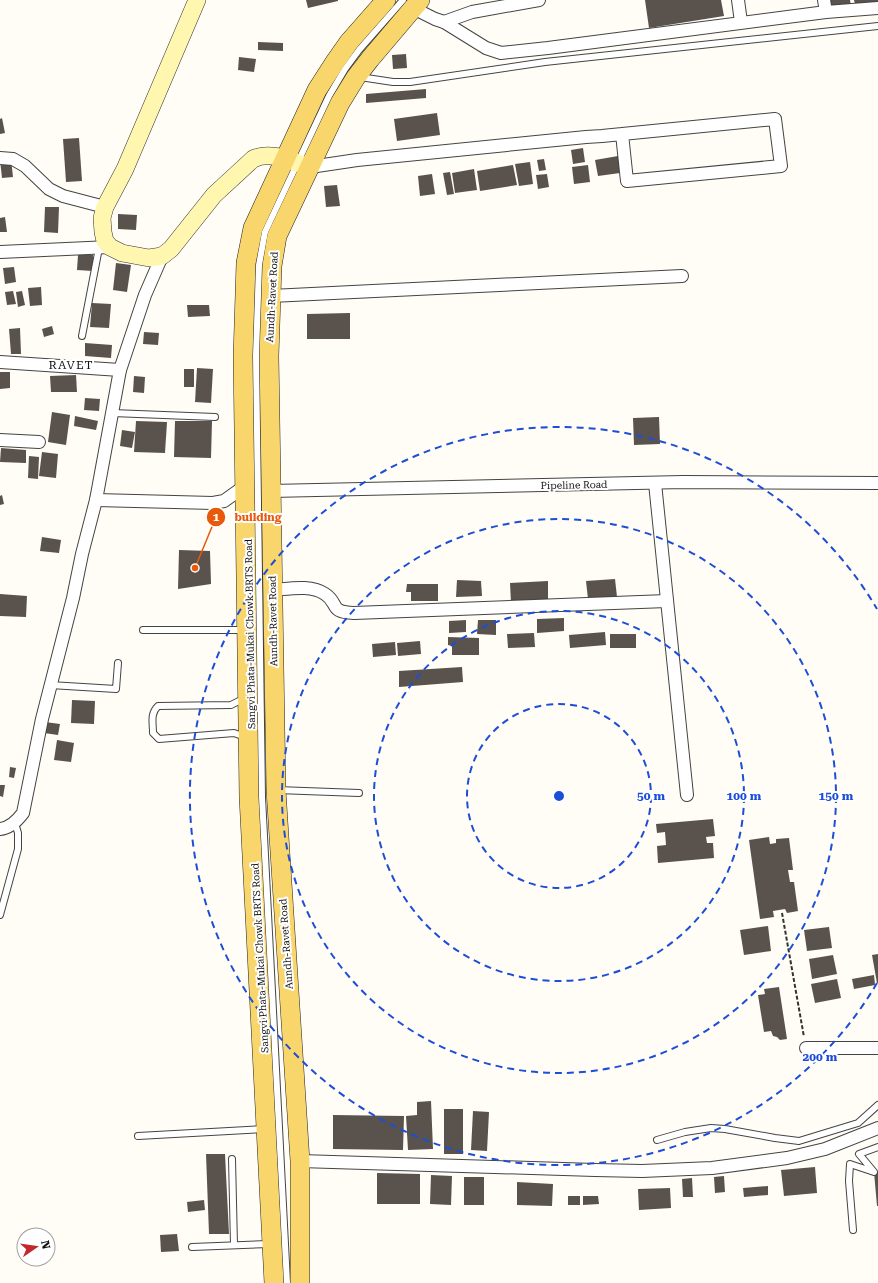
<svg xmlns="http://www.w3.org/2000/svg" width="878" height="1283" viewBox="0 0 878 1283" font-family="'Roboto Serif',serif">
  <rect width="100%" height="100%" fill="#fffdf5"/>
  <!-- building -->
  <g fill="#5a524d">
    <path d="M306,0H338V1L308,8Z"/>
    <path d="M645,0H721L724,16L649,28Z"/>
    <path d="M828,0H850L851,6L829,9Z"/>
    <path d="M854,0H878V2L855,4Z"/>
    <path d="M258,42L283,43V51L258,50Z"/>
    <path d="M406,54L407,68L393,69L392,55Z"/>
    <path d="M239,57L256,59L254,72L238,70Z"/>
    <path d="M426,89V98L366,103V94Z"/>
    <path d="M437,113L440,135L397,141L394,119Z"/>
    <path d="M2,118L5,133L0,134V119Z"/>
    <path d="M79,138L82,181L66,182L63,139Z"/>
    <path d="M583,148L585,162L573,164L571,150Z"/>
    <path d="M618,156L620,173L598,176L595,160Z"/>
    <path d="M11,159L13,177L2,178L0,160Z"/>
    <path d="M544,159L546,170L539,171L537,160Z"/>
    <path d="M530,162L533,184L519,186L515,164Z"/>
    <path d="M513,165L517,185L480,191L477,171Z"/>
    <path d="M588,165L590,182L574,184L572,167Z"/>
    <path d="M474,169L477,190L455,193L452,173Z"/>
    <path d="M450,172L454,194L447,195L443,173Z"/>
    <path d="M432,174L435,194L420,196L418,176Z"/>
    <path d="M547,174L549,187L538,189L536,175Z"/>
    <path d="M337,185L340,206L326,207L324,186Z"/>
    <path d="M45,207H59L58,233L44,232Z"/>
    <path d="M118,214L137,215L136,230L118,229Z"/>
    <path d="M5,217L7,232H0V218Z"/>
    <path d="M78,255H93V271L77,270Z"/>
    <path d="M116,263L131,265L127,292L113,290Z"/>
    <path d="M14,267L16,282L5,284L3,268Z"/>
    <path d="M41,287L42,305L30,306L28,288Z"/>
    <path d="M13,291L16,304L7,305L5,292Z"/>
    <path d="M22,291L25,305L18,307L16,292Z"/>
    <path d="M92,303L111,304L109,328L90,327Z"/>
    <path d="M187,305H209L210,316L188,317Z"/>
    <path d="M350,313V339H307V314Z"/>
    <path d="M52,326L54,334L44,337L42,329Z"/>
    <path d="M20,328L21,354H11L9,329Z"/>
    <path d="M144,332L159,333L158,345L143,344Z"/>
    <path d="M85,343L112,345L111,358L85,356Z"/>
    <path d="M197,368L213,369L211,403L195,402Z"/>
    <rect x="184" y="369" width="10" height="18"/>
    <path d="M0,372H10V388L0,389Z"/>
    <path d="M76,375L77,392H51L50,376Z"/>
    <path d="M134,376L145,377L144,393L133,392Z"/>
    <path d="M85,398L100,399L99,411L84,410Z"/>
    <path d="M52,412L70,415L66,445L48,442Z"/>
    <path d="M75,416L98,421L96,430L74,426Z"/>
    <path d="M659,417L660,444L634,445L633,418Z"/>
    <path d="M136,421L167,422L165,453L134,452Z"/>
    <path d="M175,421H212L211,458L174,457Z"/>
    <path d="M122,430L135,432L132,448L120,446Z"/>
    <path d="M1,448L26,450V463L0,462Z"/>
    <path d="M42,452L58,454L56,478L39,476Z"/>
    <path d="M29,456L39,457L38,479L28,478Z"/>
    <path d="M2,495L4,504L0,505V496Z"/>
    <path d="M42,537L61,540L59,553L40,551Z"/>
    <path d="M179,550L210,551L211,584L178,589Z"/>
    <path d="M615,579L617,597L588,599L586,581Z"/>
    <path d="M457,580L481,581L482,596L456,597Z"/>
    <path d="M548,581V601L511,603L510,583Z"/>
    <path d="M407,584H438V601H411V592H406Z"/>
    <path d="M0,594L27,596L26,617L0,616Z"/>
    <path d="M564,618V631L537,633V619Z"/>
    <path d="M466,620V632L449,633V621Z"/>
    <path d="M478,620H496V635L477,634Z"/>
    <path d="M605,632L606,645L570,648L569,635Z"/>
    <path d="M534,633L535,647L508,648L507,634Z"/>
    <rect x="610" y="634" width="26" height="14"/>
    <path d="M448,637L479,638V655H452V646L448,645Z"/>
    <path d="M420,641L421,654L398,656L397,643Z"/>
    <path d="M395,642L396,655L373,657L372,644Z"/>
    <path d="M462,667L463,682L399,687V671Z"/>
    <path d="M72,700L95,701L94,724L71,723Z"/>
    <path d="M45,722L60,724L58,735L44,733Z"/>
    <path d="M57,740L74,743L71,762L54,760Z"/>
    <path d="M10,767L16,768L14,778L9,777Z"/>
    <path d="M0,785H5L3,797L0,796Z"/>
    <path d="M713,819L715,836L706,837L707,843H713L714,858L658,863L657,846L666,845L665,832L657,833L656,824Z"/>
    <path d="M769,837L770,844L776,843V839L789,838L793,870H788L790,882H794L798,911L787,913L785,909L773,911L774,917L760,919L749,840Z"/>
    <path d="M768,926L771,951L744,955L740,930Z"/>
    <path d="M829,927L832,948L807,951L804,930Z"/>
    <path d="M878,954V983H877L872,955Z"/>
    <path d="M833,955L837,974L812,979L809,959Z"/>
    <path d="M874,975L875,985L854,989L852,979Z"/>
    <path d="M837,979L841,998L815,1003L811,984Z"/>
    <path d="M779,987L787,1039L780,1040L777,1037L773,1036L771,1031L764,1032L758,995L765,994L764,989Z"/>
    <path d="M431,1101L433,1149L408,1150L406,1116L417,1115V1102Z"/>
    <rect x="444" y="1109" width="19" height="45"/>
    <path d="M473,1111L489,1112L487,1151L471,1150Z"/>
    <path d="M333,1115L404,1116L403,1150L333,1149Z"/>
    <path d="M206,1154H225L229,1234H209Z"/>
    <path d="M815,1167L817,1193L784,1196L781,1170Z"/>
    <path d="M874,1172H878V1206H877Z"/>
    <path d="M377,1173L420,1174V1204H377Z"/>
    <path d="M431,1175L452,1176L451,1205L430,1204Z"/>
    <path d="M724,1176L725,1192L715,1193L714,1177Z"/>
    <rect x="464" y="1177" width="20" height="28"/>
    <path d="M692,1178L693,1197H683L682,1179Z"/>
    <path d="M517,1182L553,1184L552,1206L517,1205Z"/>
    <path d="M768,1186V1195L744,1197L743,1188Z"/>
    <path d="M670,1188L671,1208L639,1210L638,1189Z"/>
    <rect x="568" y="1196" width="12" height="9"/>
    <path d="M583,1196H598L599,1204L583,1205Z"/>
    <path d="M204,1200L205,1210L188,1212L187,1202Z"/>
    <path d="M177,1234L179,1251L161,1252L160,1235Z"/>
  </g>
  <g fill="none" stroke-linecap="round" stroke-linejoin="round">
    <!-- lane casing -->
    <g stroke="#444" stroke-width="8">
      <g id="lane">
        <path d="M360,77L393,82H410L545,62L878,26"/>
        <path d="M82,336L99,248"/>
        <path d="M112,413L215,417"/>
        <path d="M143,630H244"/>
        <path d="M50,685L116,689L118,663"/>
        <path d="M243,696L241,700L231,705L158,706C150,714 153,722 153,733L159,739L234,733L245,737"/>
        <path d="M277,790L359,793"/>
        <path d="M0,915L18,849V833L15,823"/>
        <path d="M138,1136L264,1129"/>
        <path d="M657,1140L685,1132L711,1128L725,1129L775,1138L799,1141L858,1123L878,1105"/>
        <path d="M232,1159L234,1245"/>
        <path d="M853,1230L849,1181L850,1164L874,1172L859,1154L878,1147"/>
        <path d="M192,1247L270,1244"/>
        <path d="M287,1283L262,797L256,356L259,265L265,232L329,96L345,69L359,50L403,0"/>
      </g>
    </g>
    <!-- street casing -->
    <g stroke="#444" stroke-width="14">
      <g id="street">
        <path d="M738,0L741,22"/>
        <path d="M824,0L826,12L878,8"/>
        <path d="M413,8L435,19L444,22L486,48L501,53L548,48L826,12"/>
        <path d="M444,22L472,12L539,0"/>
        <path d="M0,158L13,159L25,166L49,189L63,196L105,207"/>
        <path d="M310,167L357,160L586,137L602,136L775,119L781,166L627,181L622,134"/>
        <path d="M0,252L110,247"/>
        <path d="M271,296L682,276"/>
        <path d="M0,362L120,370"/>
        <path d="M0,440L39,442"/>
        <path d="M655,483L687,795"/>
        <path d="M271,491L683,482L878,483"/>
        <path d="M96,500L213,503L224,501L245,486"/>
        <path d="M272,590C288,589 311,584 325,594C340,604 328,612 354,613L667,601"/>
        <path d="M0,829C10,828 17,821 23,813L42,719L73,598L82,554L96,500L120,370L145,295L162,256"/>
        <path d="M806,1048H878"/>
        <path d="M300,1161L595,1170L642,1171L712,1168L787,1158L825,1149L878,1128"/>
      </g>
    </g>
    <!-- secondary casing -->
    <g stroke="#333" stroke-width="18">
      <path id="secondary" d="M197,0L125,169L105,207L102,218L103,232L105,241L110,247L122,253L149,258L162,256L171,249L214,195L253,159C272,150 291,162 310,167"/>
    </g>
    <!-- primary casing -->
    <g stroke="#222" stroke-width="20">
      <g id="primary">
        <path d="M274,1283L249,797L243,356L246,263L253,228L317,90L335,62L349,42L386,0"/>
        <path d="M300,1283V1161L276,790L269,356L272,266L277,236L340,103L356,77L370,59L420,0"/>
      </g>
    </g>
    <!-- path -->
    <path stroke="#333" stroke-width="2" stroke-dasharray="4 2" stroke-linecap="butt" d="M782,913L804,1037"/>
    <!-- lane -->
    <use href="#lane" stroke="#fff" stroke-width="6"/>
    <!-- street -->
    <use href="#street" stroke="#fff" stroke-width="12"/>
    <!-- secondary -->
    <use href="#secondary" stroke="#fff6b0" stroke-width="17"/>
    <!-- primary -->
    <use href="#primary" stroke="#f9d66b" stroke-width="19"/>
  </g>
  <!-- distance rings -->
  <g fill="none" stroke="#1d4ed8" stroke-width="2" stroke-dasharray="7 5">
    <circle cx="559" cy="796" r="92"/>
    <circle cx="559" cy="796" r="185"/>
    <circle cx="559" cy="796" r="277"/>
    <path d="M877 983A369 369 0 1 1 877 609"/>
  </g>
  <g text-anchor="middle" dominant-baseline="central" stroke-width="4" stroke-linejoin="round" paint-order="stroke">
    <!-- street labels -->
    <g font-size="10" fill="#111" stroke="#fff">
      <text transform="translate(272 297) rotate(-87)">Aundh-Ravet Road</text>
      <text transform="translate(574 485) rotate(-1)">Pipeline Road</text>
      <text transform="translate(273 621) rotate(-91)">Aundh-Ravet Road</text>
      <text transform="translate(250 634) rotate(-91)">Sangvi Phata-Mukai Chowk BRTS Road</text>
      <text transform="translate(286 944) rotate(-94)">Aundh-Ravet Road</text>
      <text transform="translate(260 958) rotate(-93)">Sangvi Phata-Mukai Chowk BRTS Road</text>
    </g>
    <!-- quarter labels -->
    <g font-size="12" letter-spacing="1" fill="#111" stroke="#fff">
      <text x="71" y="365">RAVET</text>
    </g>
  </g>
  <circle cx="559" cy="796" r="6" fill="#1d4ed8" stroke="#fff" stroke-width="2"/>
  <g font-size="12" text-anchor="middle" font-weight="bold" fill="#1d4ed8" stroke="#fff" stroke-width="4" stroke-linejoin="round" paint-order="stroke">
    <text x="651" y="800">50 m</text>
    <text x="744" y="800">100 m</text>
    <text x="836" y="800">150 m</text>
    <text x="820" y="1061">200 m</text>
  </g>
  <!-- callouts -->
  <path fill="none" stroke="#e8590c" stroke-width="1.5" d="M195 568L216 517"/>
  <g fill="#e8590c" stroke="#fff" stroke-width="1.5">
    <circle cx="195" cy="568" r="4"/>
    <circle cx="216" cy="517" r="10"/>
  </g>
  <g font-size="12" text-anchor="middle" font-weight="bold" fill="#fff">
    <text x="216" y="521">1</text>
  </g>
  <g font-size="11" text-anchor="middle" font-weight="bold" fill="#e8590c" stroke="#fff" stroke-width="4" stroke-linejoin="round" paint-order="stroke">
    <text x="258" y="521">building</text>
  </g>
  <!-- north arrow -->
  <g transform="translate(36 1247) rotate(77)"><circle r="19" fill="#ffffff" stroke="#a0a0a0"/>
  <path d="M0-3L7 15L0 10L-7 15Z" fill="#c4262e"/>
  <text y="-6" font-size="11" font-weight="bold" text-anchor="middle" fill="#111111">N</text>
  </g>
</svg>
